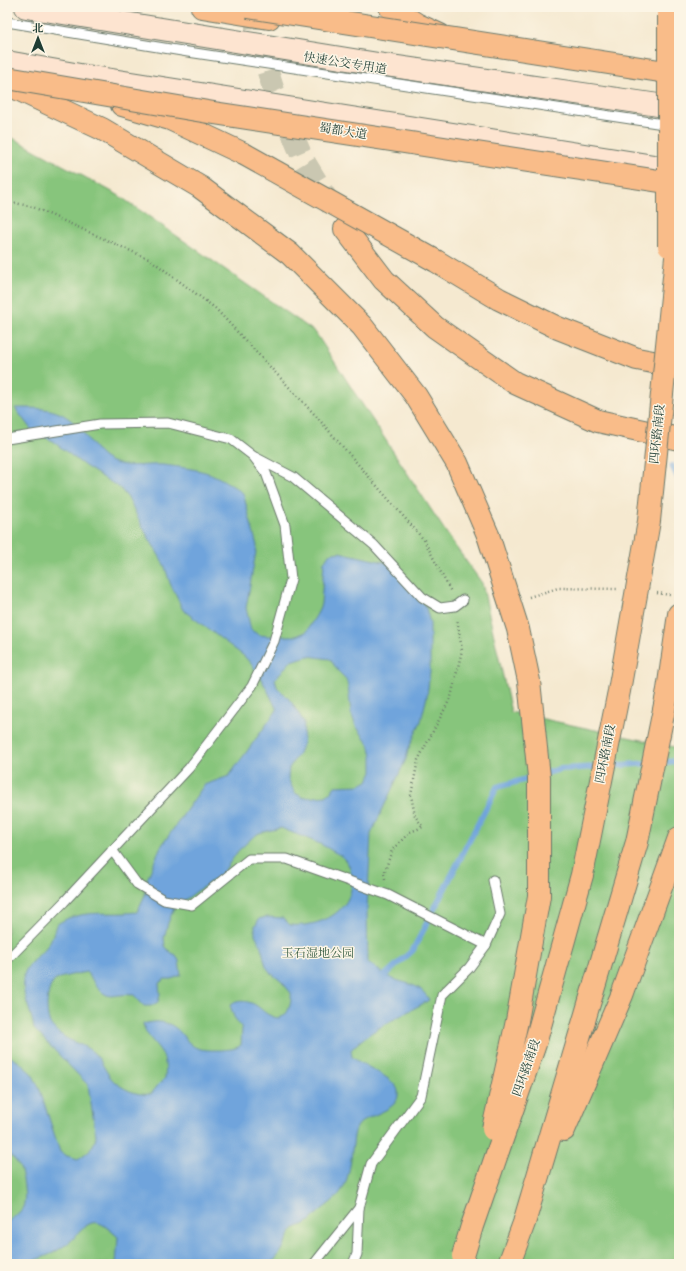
<svg xmlns="http://www.w3.org/2000/svg" width="686" height="1271" viewBox="0 0 686 1271" font-family="'Old Standard TT','Noto Serif SC',serif">
  <rect width="100%" height="100%" fill="#fcf5e5"/>
  <filter id="ink" filterUnits="userSpaceOnUse"><feTurbulence type="fractalNoise" baseFrequency=".025" numOctaves="2"/><feDisplacementMap in="SourceGraphic" scale="8" xChannelSelector="R" yChannelSelector="G"/><feConvolveMatrix kernelMatrix="1 2 1 2 8 2 1 2 1" color-interpolation-filters="sRGB"/></filter>
  <filter id="wash" filterUnits="userSpaceOnUse"><feTurbulence type="fractalNoise" baseFrequency=".012" numOctaves="4" result="noise"/><feDisplacementMap in="SourceGraphic" scale="16" xChannelSelector="R" yChannelSelector="G"/><feGaussianBlur stdDeviation="0.9" result="paint"/><feColorMatrix in="noise" values="0 0 0 0 0 0 0 0 0 0 0 0 0 0 0 0 0 1.4 0 .05"/><feComposite in="paint" operator="in"/></filter>
  <g filter="url(#wash)">
    <rect width="100%" height="100%" fill="#f5e9d0"/>
    <!-- green -->
    <path fill="#87c57c" stroke="#538158" d="M7,135L118,195L315,332L453,543L482,583L511,712L679,748V1264H7Z"/>
    <!-- water -->
    <path fill="#70a4dc" stroke="#487088" fill-rule="evenodd" d="M15,408C51,408 65,408 88,439C96,450 102,459 115,463C131,468 148,464 164,465C179,467 197,469 211,474C223,479 233,486 243,493L257,546L246,608L251,630L259,635L268,636H296L306,632L317,614L321,604L324,562L329,554L339,552L392,564L417,592L426,608L430,623V672L427,696L421,721L408,750L406,759L371,834L367,910L368,963C375,967 382,973 389,977C405,985 420,982 429,1000C407,1013 367,1031 351,1050L352,1057C363,1066 396,1078 398,1091C401,1113 365,1113 357,1127C353,1134 354,1142 352,1150C351,1161 349,1176 344,1186C339,1197 330,1203 321,1210C316,1214 311,1221 305,1224C301,1226 297,1226 294,1229C290,1232 285,1245 282,1250C279,1255 275,1260 270,1264H116L118,1237C111,1231 101,1220 92,1223C84,1225 78,1234 73,1239C55,1255 31,1264 7,1264V1222C13,1218 20,1213 23,1207C27,1199 23,1171 18,1164C16,1160 10,1156 7,1153V1055L19,1062L32,1074L39,1087L60,1152L67,1156L78,1159C88,1152 94,1148 96,1136L88,1085L34,1029C32,1013 23,997 23,983C22,966 39,957 48,945C52,939 54,932 56,925C62,921 69,917 76,916C96,911 117,915 137,912L145,895L146,882L160,848L204,785L229,776L277,710C268,691 259,671 244,656L183,610L170,583L165,567L160,557L143,528L128,498L120,488L85,466L51,440L33,432ZM308,656L330,659L338,671L346,679L348,686L351,713L356,726L369,744L372,755V772L368,781L360,785L335,786L331,792L326,796L304,798L295,793L291,785L288,778L289,768L299,753L303,743L304,722L290,700L277,687L275,679L291,661ZM281,828C299,836 318,841 334,852C338,854 341,855 344,859C351,866 351,872 352,881C352,913 318,928 290,925L283,918L266,917L259,919L255,926V934L261,946L266,967L271,973L282,982L291,993C292,1006 286,1025 269,1015C263,1012 258,1005 251,1003C244,1000 236,1001 230,1005L234,1017L242,1028L241,1045C235,1050 228,1049 221,1050C212,1050 201,1051 193,1046C187,1042 183,1035 178,1030C169,1021 155,1020 143,1024C150,1047 169,1046 165,1078L159,1084L151,1094C148,1094 145,1095 142,1094C132,1094 116,1085 110,1077C105,1070 101,1060 95,1054C86,1045 73,1043 63,1036C59,1033 52,1028 50,1023C45,1014 46,985 56,980C62,976 78,974 86,972C94,980 99,995 111,996C114,996 117,995 121,995C125,994 129,995 134,995L144,1006H151L158,1002L160,995L159,983L165,979H172L181,975L179,961L176,955L170,952L165,946L164,938L168,923L174,908L197,891L221,875L238,851L253,837L259,833Z"/>
    <g fill="none" stroke-linecap="round" stroke-linejoin="round">
      <!-- stream -->
      <g stroke="#70a4dc" stroke-width="6">
        <path d="M672,466L679,480"/>
        <path d="M608,766L679,761"/>
        <path d="M543,774L560,769L599,767"/>
        <path d="M380,980L413,950L497,787L534,777"/>
      </g>
    </g>
  </g>
  <g filter="url(#ink)">
    <g fill="none" stroke-linecap="round" stroke-linejoin="round">
      <!-- highway-tunnel -->
      <path stroke="#cac7b1" stroke-width="22" stroke-dasharray="22 11" stroke-linecap="butt" d="M254,7L257,37L274,91L303,159L332,207"/>
      <!-- lane casing -->
      <g stroke="#6a796b" stroke-width="11">
        <g id="lane">
          <path d="M7,439L100,424L168,423L231,439L253,456L266,473L285,525L291,579L274,641L252,686L189,768L64,902L7,960"/>
          <path d="M255,457L293,477L374,545L422,597L440,608L455,606L463,600"/>
          <path d="M112,850L137,884L164,900L192,905L249,859H287L388,895L486,945"/>
          <path d="M314,1264L359,1208L371,1164L421,1096L442,995L469,968L486,945L500,914L493,880"/>
          <path d="M353,1264L357,1254L359,1208"/>
        </g>
      </g>
      <!-- secondary casing -->
      <g stroke="#6a796b" stroke-width="24">
        <g id="secondary">
          <path d="M26,7L378,64L679,108"/>
          <path d="M7,62L80,75L679,170"/>
        </g>
      </g>
      <!-- highway casing -->
      <g stroke="#6a796b" stroke-width="24">
        <g id="highway">
          <path d="M202,7L269,18"/>
          <path d="M390,7L418,25L440,35"/>
          <path d="M7,84L102,129L200,187L290,254L362,326L416,396L457,463L488,535"/>
          <path d="M122,105L170,119L244,154"/>
          <path d="M345,229L384,280L435,327L515,383L598,421L679,439"/>
          <path d="M436,261L499,299L558,328L637,359L679,367"/>
          <path d="M564,1130L622,995L679,838"/>
          <path d="M509,1264L524,1223L637,842L668,690L679,614"/>
        </g>
      </g>
      <!-- path -->
      <g stroke="#6a796b" stroke-width="2.5" stroke-dasharray="1 3" stroke-linecap="butt">
        <path d="M7,201L33,207L151,260L215,308L316,416L424,540L451,592"/>
        <path d="M657,593L670,595"/>
        <path d="M529,597L558,588L617,589"/>
        <path d="M385,879L384,874L392,850L410,832L423,827L415,816L411,795L418,760L451,697L462,650L457,619"/>
      </g>
      <!-- lane -->
      <use href="#lane" stroke="#fff" stroke-width="9"/>
      <!-- secondary -->
      <use href="#secondary" stroke="#fde4d0" stroke-width="22"/>
      <!-- highway -->
      <use href="#highway" stroke="#f9bc89" stroke-width="22"/>
      <!-- lane-bridge casing -->
      <g stroke="#6a796b" stroke-width="11" stroke-linecap="butt">
        <path id="lane-bridge" d="M7,22L188,52L670,125"/>
      </g>
      <!-- highway-bridge casing -->
      <g stroke="#6a796b" stroke-width="24" stroke-linecap="butt">
        <g id="highway-bridge">
          <path d="M248,7L679,74"/>
          <path d="M7,78L214,113L679,184"/>
          <path d="M244,154L436,261"/>
          <path d="M669,246V7"/>
          <path d="M488,535L518,629L529,681L539,777V896L517,1021L493,1129"/>
          <path d="M463,1256L472,1226L535,1044L582,875L619,691L649,521L679,228"/>
        </g>
      </g>
      <!-- lane-bridge -->
      <use href="#lane-bridge" stroke="#fff" stroke-width="9"/>
      <!-- highway-bridge -->
      <use href="#highway-bridge" stroke="#f9bc89" stroke-width="22"/>
    </g>
  </g>
  <g text-anchor="middle" dominant-baseline="central" stroke-width="3" stroke-linejoin="round" paint-order="stroke">
    <!-- street labels -->
    <g font-size="12" fill="#1f3d34" stroke="#fcf5e5">
      <text transform="translate(345 64) rotate(9)">快速公交专用道</text>
      <text transform="translate(343 132) rotate(9)">蜀都大道</text>
      <text transform="translate(658 434) rotate(-84)">四环路南段</text>
      <text transform="translate(606 754) rotate(-79)">四环路南段</text>
      <text transform="translate(527 1068) rotate(-71)">四环路南段</text>
    </g>
    <!-- park labels -->
    <g font-size="12" fill="#395f46" stroke="#fcf5e5">
      <text x="318" y="954">玉石湿地公园</text>
    </g>
  </g>
  <!-- margin -->
  <rect width="686" height="1271" fill="none" stroke="#fcf5e5" stroke-width="24"/>
  <!-- north arrow -->
  <g transform="translate(38 38)" stroke="#fcf5e5" stroke-width="3" paint-order="stroke">
  <path d="M0-3L7 15L0 10L-7 15Z" fill="#1f3d34"/>
  <text y="-6" font-size="11" font-weight="bold" text-anchor="middle" fill="#1f3d34">北</text>
  </g>
</svg>
